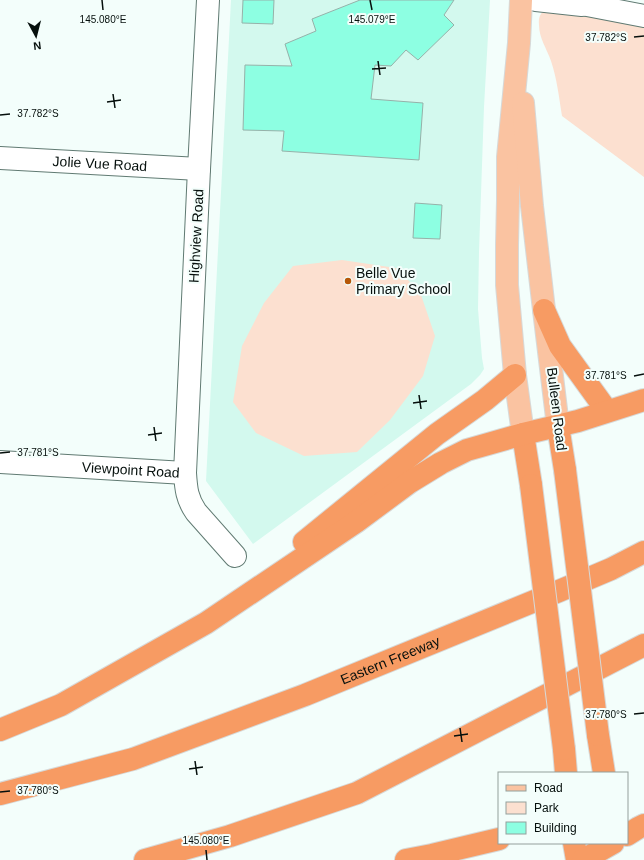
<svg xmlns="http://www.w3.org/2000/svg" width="644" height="860" viewBox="0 0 644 860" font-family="Arial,sans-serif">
  <rect width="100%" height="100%" fill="#f3fefb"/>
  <!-- built -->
  <path fill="#d3f9ee" d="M231,0H490L484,107L479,252L478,309L482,358L484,369L480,375L471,384L253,544L206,481Z"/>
  <!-- green -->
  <g fill="#fce0d0">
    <path d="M548,8L644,27V177L562,116C559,97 557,79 551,61C547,49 539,38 539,25C538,16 541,12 548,8Z"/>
    <path d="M342,260L396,268L420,292L435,336L423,376L390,420L357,452L304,456L256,433L233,402L242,346L264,303L293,266Z"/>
  </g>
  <!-- building -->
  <g fill="#8dffe2" stroke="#96b1a9">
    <path d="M243,0H274L273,24L242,23Z"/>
    <path d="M360,0H454L444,15L454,25L418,60L406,50L391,66L375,65L371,99L423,103L419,160L282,151L284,131L243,130L245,65L292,66L285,44L316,31L312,19Z"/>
    <path d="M415,203L442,205L440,239L413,238Z"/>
  </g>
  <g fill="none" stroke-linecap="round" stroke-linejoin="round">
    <!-- minor casing -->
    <g stroke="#607a72" stroke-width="24">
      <g id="minor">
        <path d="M208,0L199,169L185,473C186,489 187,499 196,512L235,556"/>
        <path d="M536,0L582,5"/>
        <path d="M568,0L587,5L644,16"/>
        <path id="s1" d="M0,158L199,169"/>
        <path id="s2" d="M0,462L185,473"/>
      </g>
    </g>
    <!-- major casing -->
    <g stroke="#d7d9d8" stroke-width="24">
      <g id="major">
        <path d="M521,0L519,43L508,157V200L507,245V285L515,375L523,434"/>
        <path d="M523,103L532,206L544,310L558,426"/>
      </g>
    </g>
    <!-- highway casing -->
    <g stroke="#d7d9d8" stroke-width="24">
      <g id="highway">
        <path d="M544,310L560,346L607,411"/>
        <path d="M558,426L565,470"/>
        <path d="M523,434L531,485"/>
        <path d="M304,542L437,434L485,400L515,375"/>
        <path d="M0,730L61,705L206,623L356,522L410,482L441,463L467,450L523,434L578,421L644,400"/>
        <path d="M598,735L604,773"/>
        <path d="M564,749L566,773"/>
        <path id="s3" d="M0,794L133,759L305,695L559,591L611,569L644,552"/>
        <path d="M627,835L638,828L644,825"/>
        <path d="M574,843L577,860"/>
        <path d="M145,860L230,836L357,793L644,645"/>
        <path d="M406,860L432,855L499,839"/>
        <path d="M583,860L613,843"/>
      </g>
    </g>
    <!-- minor -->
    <use href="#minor" stroke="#fff" stroke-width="22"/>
    <!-- major -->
    <use href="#major" stroke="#fac3a1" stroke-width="22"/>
    <!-- highway -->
    <use href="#highway" stroke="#f79b63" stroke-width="22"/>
    <!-- highway-bridge casing -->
    <g stroke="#d7d9d8" stroke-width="24" stroke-linecap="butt">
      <g id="highway-bridge">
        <path d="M565,470L598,735"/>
        <path d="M531,485L564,749"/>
      </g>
    </g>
    <!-- highway-bridge -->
    <use href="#highway-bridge" stroke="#f79b63" stroke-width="22"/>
  </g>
  <!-- ticks -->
  <path fill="none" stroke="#06100d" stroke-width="1.5" d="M102,0L103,10M370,0L372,10M634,37L644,36M378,61L380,75M372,69L386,68M113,94L115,108M107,102L121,100M0,115L10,114M634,376L644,374M419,395L421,409M413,403L427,401M154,427L156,441M148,435L162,433M0,453L10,452M634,714L644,713M460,728L462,742M454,736L468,734M195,761L197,775M189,769L203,767M0,792L10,791M206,850L207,860"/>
  <!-- markers -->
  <circle fill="#b65808" stroke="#f3fefb" stroke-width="1.5" cx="348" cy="281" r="4"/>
  <g text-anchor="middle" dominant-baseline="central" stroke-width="4" stroke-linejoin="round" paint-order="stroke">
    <!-- street labels -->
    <g font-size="14" fill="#06100d" stroke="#f3fefb">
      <text stroke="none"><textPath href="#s1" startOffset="100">Jolie Vue Road</textPath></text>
      <text transform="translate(196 236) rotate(-87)">Highview Road</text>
      <text transform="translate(557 409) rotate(83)">Bulleen Road</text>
      <text stroke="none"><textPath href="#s2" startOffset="131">Viewpoint Road</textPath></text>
      <text stroke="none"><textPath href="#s3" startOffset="413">Eastern Freeway</textPath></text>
    </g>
    <!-- poi labels -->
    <g font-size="14" fill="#06100d" stroke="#f3fefb" text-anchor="start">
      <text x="356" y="273">Belle Vue<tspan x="356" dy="16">Primary School</tspan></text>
    </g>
  </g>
  <g font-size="10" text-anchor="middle" fill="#06100d" stroke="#f3fefb" stroke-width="4" stroke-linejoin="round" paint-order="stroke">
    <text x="103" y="23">145.080°E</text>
    <text x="372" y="23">145.079°E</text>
    <text x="606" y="41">37.782°S</text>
    <text x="38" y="117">37.782°S</text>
    <text x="606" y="379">37.781°S</text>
    <text x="38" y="456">37.781°S</text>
    <text x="606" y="718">37.780°S</text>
    <text x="38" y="794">37.780°S</text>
    <text x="206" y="844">145.080°E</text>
  </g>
  <!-- legend -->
  <rect x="498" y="772" width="130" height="72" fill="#f3fefb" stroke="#949f9c"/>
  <rect x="506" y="785" width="20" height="6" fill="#fac3a1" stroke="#949f9c"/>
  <text x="534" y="792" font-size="12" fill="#06100d">Road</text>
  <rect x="506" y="802" width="20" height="12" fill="#fce0d0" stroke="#949f9c"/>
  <text x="534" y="812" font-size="12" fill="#06100d">Park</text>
  <rect x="506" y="822" width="20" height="12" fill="#8dffe2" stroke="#949f9c"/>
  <text x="534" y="832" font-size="12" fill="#06100d">Building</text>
  <!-- north arrow -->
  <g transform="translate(36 36) rotate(173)" stroke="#f3fefb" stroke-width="3" paint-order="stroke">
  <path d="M0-3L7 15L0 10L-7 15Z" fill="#06100d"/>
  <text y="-6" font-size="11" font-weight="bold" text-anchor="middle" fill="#06100d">N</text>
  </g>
</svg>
